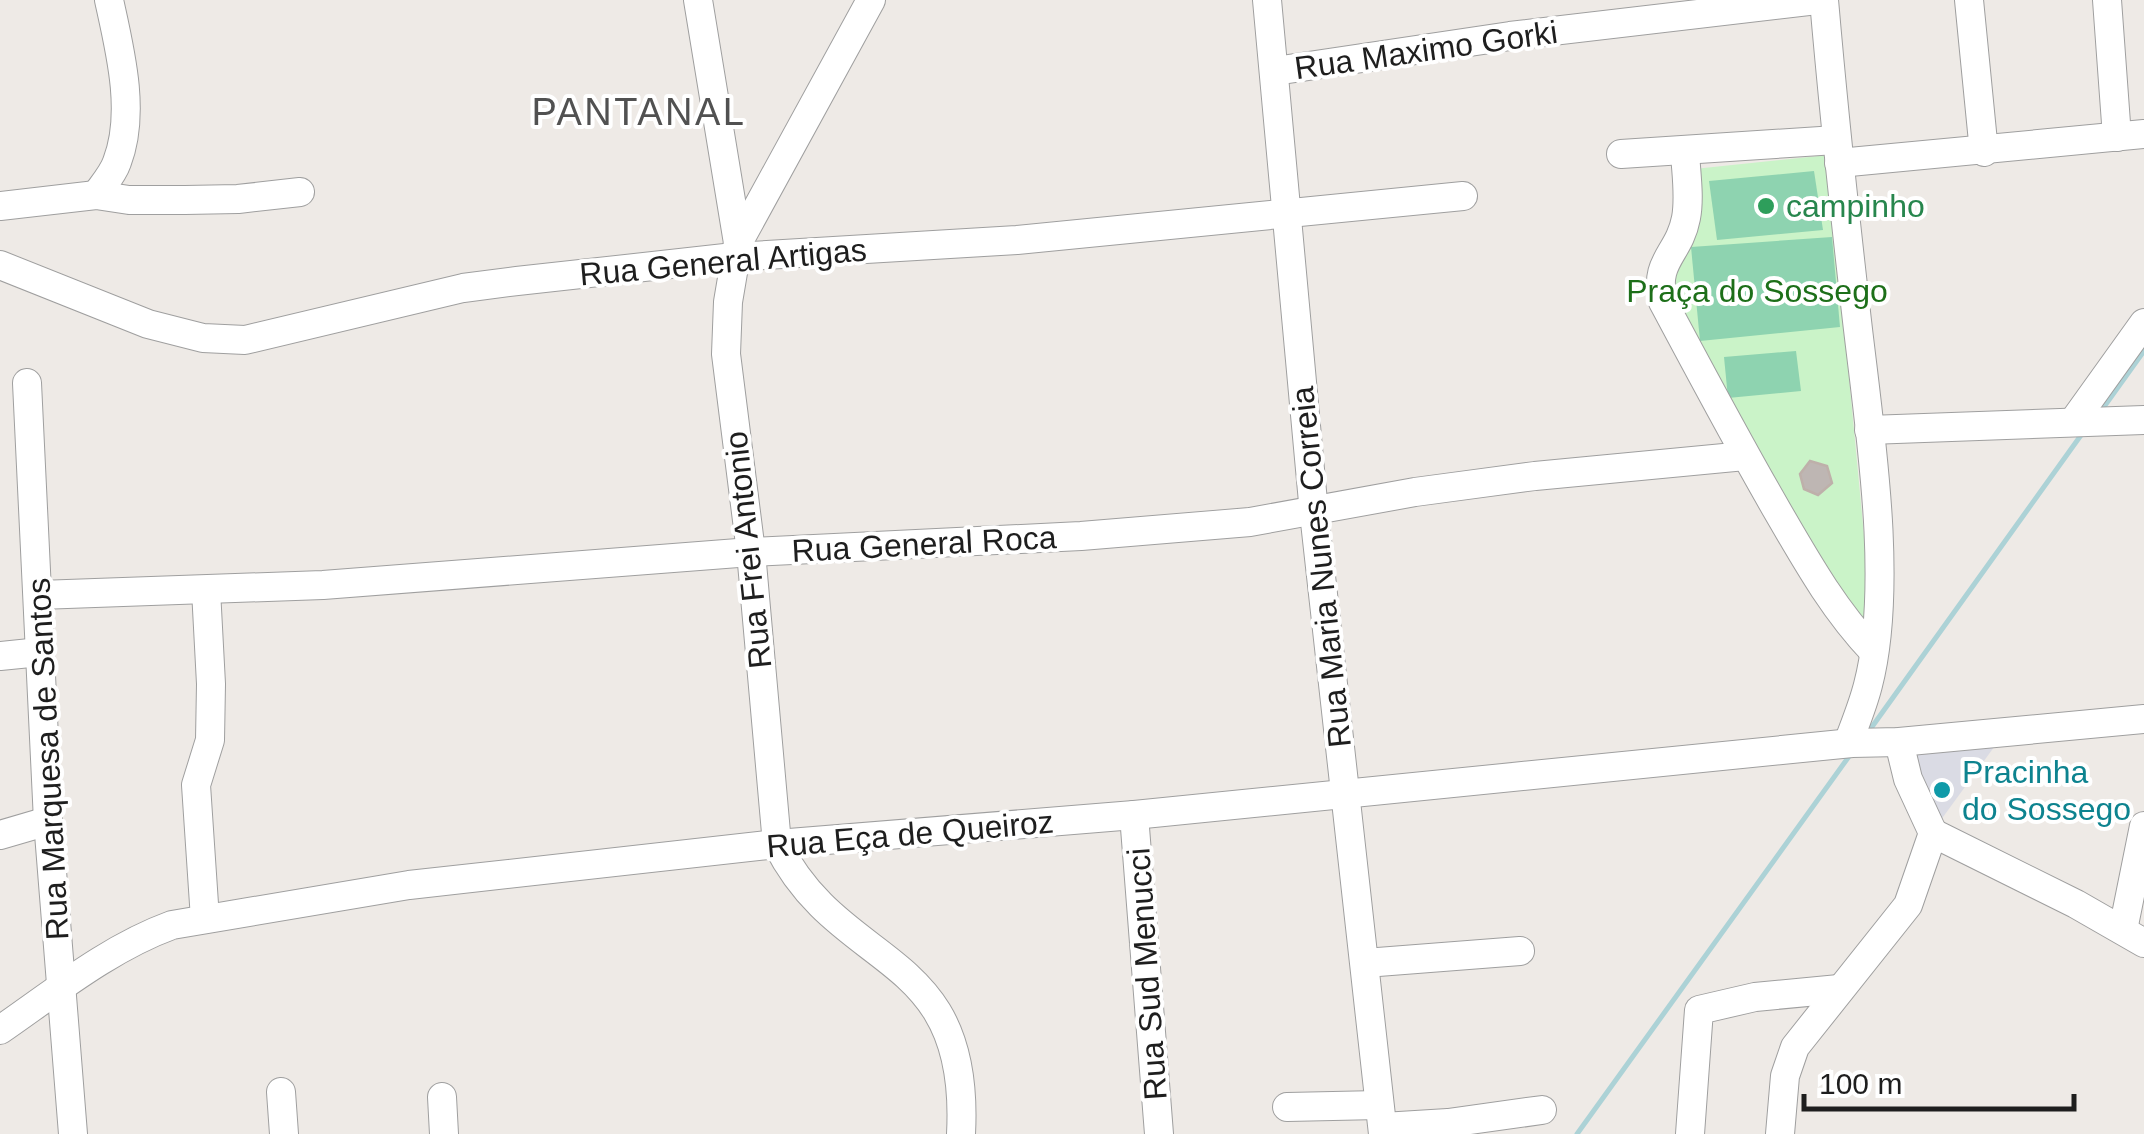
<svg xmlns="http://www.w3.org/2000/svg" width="2144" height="1134" viewBox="0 0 2144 1134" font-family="Helvetica,sans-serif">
  <rect width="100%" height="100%" fill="#eeeae6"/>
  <!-- park -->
  <path fill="#caf3c8" d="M1828,155L1868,578L1867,617L1861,626L1852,623L1668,299L1694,169Z"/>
  <!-- pitch -->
  <g fill="#8ed3b0">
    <path d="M1814,171L1823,230L1717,240L1709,181Z"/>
    <path d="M1832,237L1840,327L1700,341L1691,247Z"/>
    <path d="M1796,351L1801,391L1728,398L1724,357Z"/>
  </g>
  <!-- plaza -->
  <path fill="#dadbe4" d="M1997,743L1935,828L1906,753Z"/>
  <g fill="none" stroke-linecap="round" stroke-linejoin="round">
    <!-- stream -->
    <g stroke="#acd2d6" stroke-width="5">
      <path d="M2101,411L2144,351"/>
      <path d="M1869,731L2084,431"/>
      <path d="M1577,1134L1850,755"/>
    </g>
  </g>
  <!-- building -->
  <path fill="#beb6b3" stroke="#beb0aa" stroke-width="2.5" d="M1810,461L1827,466L1832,483L1818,495L1804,489L1800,474Z"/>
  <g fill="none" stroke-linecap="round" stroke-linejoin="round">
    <!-- minor casing -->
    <g stroke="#9f9f9f" stroke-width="30">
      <g id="minor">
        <path d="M698,0L738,243"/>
        <path d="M871,0L738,243L728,302L726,354L751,552L777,844C842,974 971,946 961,1134"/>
        <path d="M1267,0L1314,513L1383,1134"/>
        <path d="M1824,0C1833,104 1844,208 1856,312C1868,420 1895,581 1868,685C1863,705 1855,724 1848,743"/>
        <path d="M1969,0L1984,152"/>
        <path d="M2107,0L2117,137"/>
        <path d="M1275,71L1510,36L1817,0"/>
        <path d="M1685,152C1686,173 1690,197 1686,218C1679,255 1653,260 1663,302C1701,373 1738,443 1778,512C1807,562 1834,610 1874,652"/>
        <path d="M1621,154L1836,140"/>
        <path d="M1839,163L2144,134"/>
        <path d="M96,195C103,185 113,174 117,162C136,113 120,50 109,0"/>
        <path d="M0,206L96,195L129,200H185L238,199L300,192"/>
        <path d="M0,265L148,324L203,338L245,340L463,288L517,281L734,257L1017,240L1463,196"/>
        <path d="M27,383L48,821L73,1134"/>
        <path d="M2073,422L2144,323"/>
        <path d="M1869,430L2144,420"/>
        <path d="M39,595L323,585L751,552L1081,536L1250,522L1415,492L1535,476L1745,456"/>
        <path d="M0,656L40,652"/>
        <path d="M1134,815L1159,1134"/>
        <path d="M1933,833L2076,904L2144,943"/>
        <path d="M0,835L48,821"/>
        <path d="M205,919L196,785L210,740L211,684L206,590"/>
        <path d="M2123,930L2144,826"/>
        <path d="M1365,963L1520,951"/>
        <path d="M0,1030C55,992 109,948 172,925L409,885L777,844L1134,815L1852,743L1899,742L2144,719"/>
        <path d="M281,1092L284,1134"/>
        <path d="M442,1097L444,1134"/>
        <path d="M1287,1107L1379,1105"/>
        <path d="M1383,1127L1448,1123L1542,1110"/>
        <path d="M1690,1134L1699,1010L1755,997L1839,989"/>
        <path d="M1780,1134L1785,1076L1795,1047L1908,905L1933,833L1908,779L1899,742"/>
      </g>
    </g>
    <!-- minor -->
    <use href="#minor" stroke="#fff" stroke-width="28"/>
  </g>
  <!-- markers -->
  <circle fill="#2e9e5b" stroke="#fff" stroke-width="4" cx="1766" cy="206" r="10"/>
  <circle fill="#0f9aa8" stroke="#fff" stroke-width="4" cx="1942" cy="790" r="10"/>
  <g text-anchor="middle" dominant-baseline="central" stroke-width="8" stroke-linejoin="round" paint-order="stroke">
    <!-- street labels -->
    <g font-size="32" fill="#1e1e1e" stroke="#fff">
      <text transform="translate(1426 50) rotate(-8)">Rua Maximo Gorki</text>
      <text transform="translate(723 262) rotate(-5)">Rua General Artigas</text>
      <text transform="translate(924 544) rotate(-3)">Rua General Roca</text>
      <text transform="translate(748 550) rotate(-96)">Rua Frei Antonio</text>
      <text transform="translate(1321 567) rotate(-96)">Rua Maria Nunes Correia</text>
      <text transform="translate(48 759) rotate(-93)">Rua Marquesa de Santos</text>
      <text transform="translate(910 834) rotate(-5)">Rua Eça de Queiroz</text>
      <text transform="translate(1147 974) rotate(-94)">Rua Sud Menucci</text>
    </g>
    <!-- leisure labels -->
    <g font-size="32" fill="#27864d" stroke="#fff" text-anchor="start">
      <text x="1786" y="206">campinho</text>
    </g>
    <!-- park labels -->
    <g font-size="32" fill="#1d6f19" stroke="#fff">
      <text x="1757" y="291">Praça do Sossego</text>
    </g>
    <!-- culture labels -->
    <g font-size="32" fill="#0d838f" stroke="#fff" text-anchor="start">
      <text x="1962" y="772">Pracinha<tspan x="1962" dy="37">do Sossego</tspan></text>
    </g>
    <!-- quarter labels -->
    <g font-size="38" letter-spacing="2.5" fill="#515151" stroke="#fff">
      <text x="639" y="112">PANTANAL</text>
    </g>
  </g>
  <!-- scale -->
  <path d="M1804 1094v15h270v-15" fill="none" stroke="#1e1e1e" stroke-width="5"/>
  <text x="1819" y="1094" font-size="30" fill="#1e1e1e" stroke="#ffffff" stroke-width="8" paint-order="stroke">100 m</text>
</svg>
